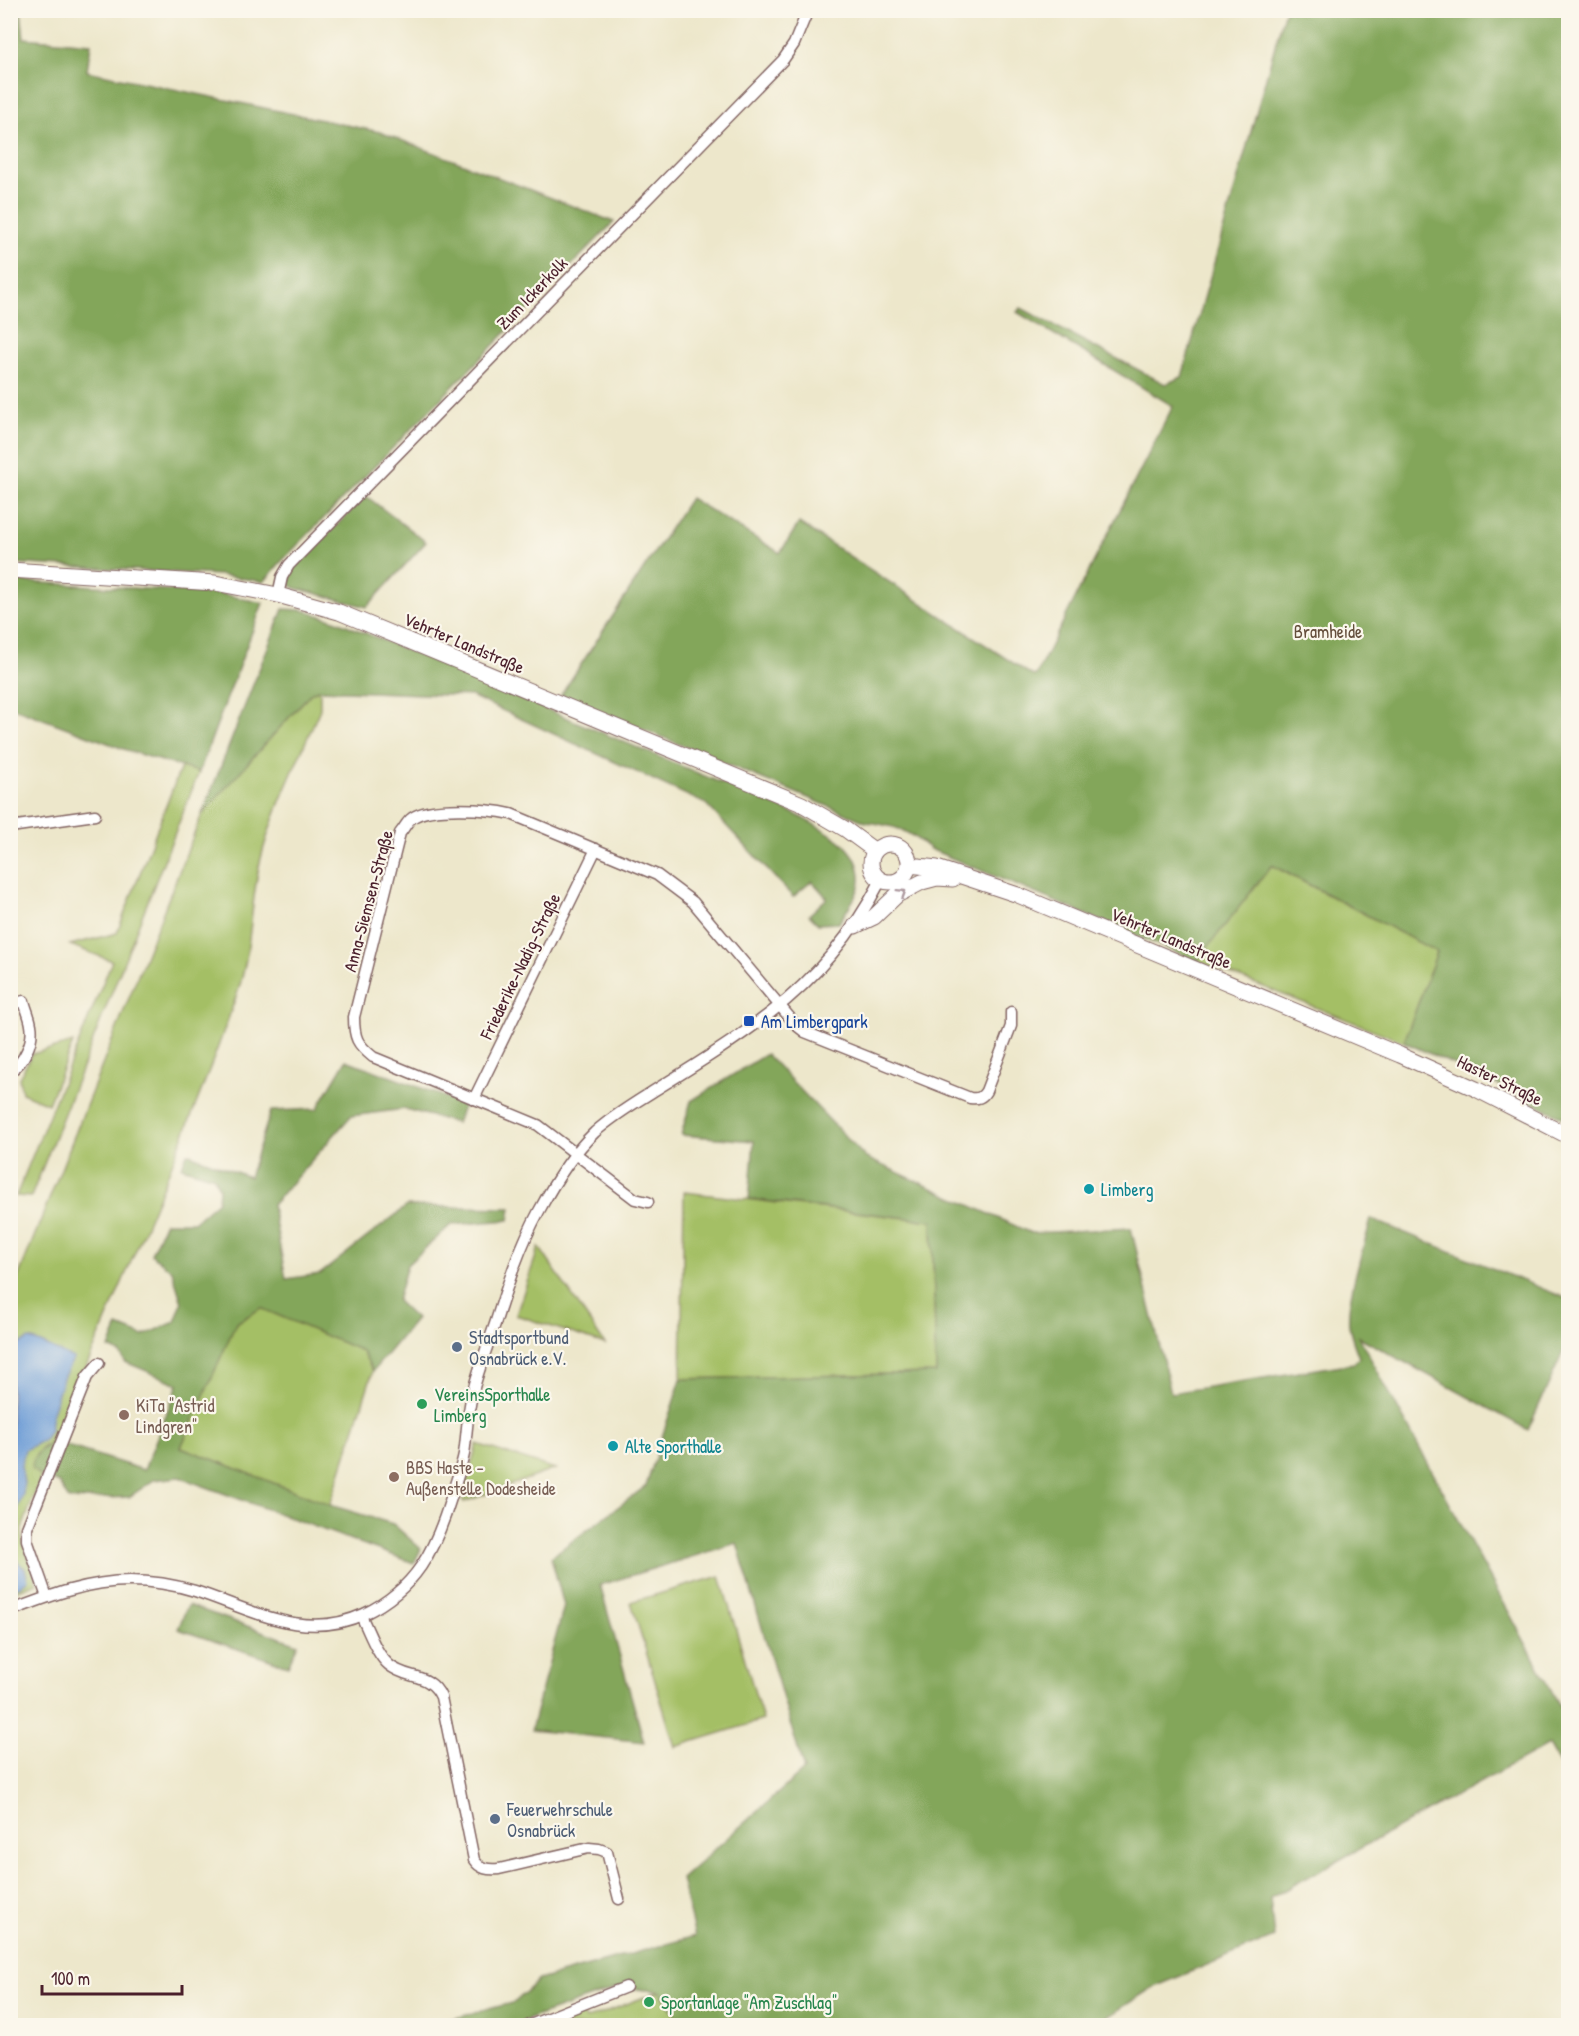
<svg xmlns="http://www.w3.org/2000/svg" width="1579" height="2036" viewBox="0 0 1579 2036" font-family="'Patrick Hand',sans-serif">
  <rect width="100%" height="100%" fill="#fbf7ec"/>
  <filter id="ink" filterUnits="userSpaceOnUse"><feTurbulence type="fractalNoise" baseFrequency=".0167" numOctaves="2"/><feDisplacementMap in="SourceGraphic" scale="12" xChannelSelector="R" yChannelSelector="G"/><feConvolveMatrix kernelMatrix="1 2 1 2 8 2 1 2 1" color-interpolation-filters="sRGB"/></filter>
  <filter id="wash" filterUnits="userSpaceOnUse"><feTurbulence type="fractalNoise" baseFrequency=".008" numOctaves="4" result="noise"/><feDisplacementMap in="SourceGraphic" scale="24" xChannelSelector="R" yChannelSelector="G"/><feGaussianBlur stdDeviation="1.35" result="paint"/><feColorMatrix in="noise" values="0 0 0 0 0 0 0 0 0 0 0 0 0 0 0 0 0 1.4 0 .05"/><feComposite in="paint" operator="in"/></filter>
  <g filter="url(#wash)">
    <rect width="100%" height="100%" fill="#ede7cb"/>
    <!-- green -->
    <g fill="#a4bf65" stroke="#776f48" stroke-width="1.5">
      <path d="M320,690V709C299,759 273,809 260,862C250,905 252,949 238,991C185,1145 116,1292 55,1442L42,1447L32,1469L41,1476L22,1529L23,1542L37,1583L11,1593V1295L202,814L312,692Z"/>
      <path d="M181,767L199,772L31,1197L16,1196L112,961L70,945L117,933Z"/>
      <path d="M1271,865L1437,952L1404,1042L1197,961Z"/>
      <path d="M73,1043L48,1104L22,1093L19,1078L32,1054Z"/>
      <path d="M684,1192L932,1221L936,1373L681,1379Z"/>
      <path d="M539,1247L605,1344L516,1315Z"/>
      <path d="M261,1308L362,1351L373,1371L330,1505L181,1447L236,1323Z"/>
      <path d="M477,1444L555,1469L464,1502L462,1499Z"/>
      <path d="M720,1576L763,1720L675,1747L631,1602Z"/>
      <path d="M660,1991L682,2025L551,2026L582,2013L585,2020Z"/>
    </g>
    <!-- forest -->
    <g fill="#83a65a" stroke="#666242" stroke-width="1.5">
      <path d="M1285,10L1568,11V1120L1486,1079L1404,1042L1437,952L1272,865L1197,961L930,849C906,829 897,826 866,822L561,695L690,498L780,553L799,523L1033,676L1036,675L1173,406L1017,312L1021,308L1165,384L1182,377Z"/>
      <path d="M10,11H21L24,38L91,44L87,71L380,132L614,222L280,563L264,582L220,575L11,563Z"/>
      <path d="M366,496L426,542L367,607L295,588L289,584L291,571Z"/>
      <path d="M10,581L217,593L263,603L199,772L132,752L11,707Z"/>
      <path d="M283,609L303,610L337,621L795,814C821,829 862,844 860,881C859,895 846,911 839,923L818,924L809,915L827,898L812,881L793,897L706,804L471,696L320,690L312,692L202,814Z"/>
      <path d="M766,1054L866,1158L1031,1233L1131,1228L1171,1393L1354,1363L1359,1358C1355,1347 1351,1337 1349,1326C1346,1297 1364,1248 1371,1219L1568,1299V1341L1528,1430L1359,1337L1568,1721V1779L1548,1745L1270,1898L1274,1937L1152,1988L1095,2025H682L660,1991L617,1988L512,2025L426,2026L515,2002L539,1980L695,1936L681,1879L804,1770L737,1543L600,1585L644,1742L531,1730L564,1606L551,1557L646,1486L681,1379L936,1373L932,1221L749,1199L754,1141L681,1135L691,1101Z"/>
      <path d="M346,1060L464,1104L457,1123L405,1109L351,1116L272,1205L286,1279L320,1274L407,1206L511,1208L509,1220L451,1225L407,1265L397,1301L416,1319L373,1371L362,1351L261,1308L236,1323L181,1447L330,1505L393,1524L421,1549L414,1563L179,1477L154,1480L129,1497L69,1500L59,1483L41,1476L32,1469C32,1454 42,1447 55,1442L144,1470L178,1384L125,1362L120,1353L109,1348L118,1326L143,1336L175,1322L182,1303L172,1271L151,1254L165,1222H194L218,1201L219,1188L214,1177L182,1167L187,1153L249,1177L271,1111L317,1109Z"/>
      <path d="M188,1605L298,1644L288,1666L178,1629Z"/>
    </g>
    <!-- water -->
    <g fill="#6d9cd6" stroke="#5c5e80" stroke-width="1.5">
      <path d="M29,1339C46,1343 58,1353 74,1358L63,1378L52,1413L50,1430L44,1440L25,1450L21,1465L24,1483L23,1495L11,1522V1359L19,1344Z"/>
      <path d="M11,1555L25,1569L28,1580L19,1587H11Z"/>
    </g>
  </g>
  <g filter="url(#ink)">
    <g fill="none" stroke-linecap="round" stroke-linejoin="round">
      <!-- street casing -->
      <g stroke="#836563" stroke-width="13">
        <g id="street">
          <path d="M278,595L282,577L289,565L783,60L794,44L808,10"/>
          <path d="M10,827L95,815"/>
          <path d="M10,1004L24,1001C26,1009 30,1017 31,1025C34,1041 24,1063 10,1071"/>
          <path d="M474,1099L596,849"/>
          <path d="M648,1202L635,1199L538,1125L373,1057C357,1044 354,1038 354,1017L400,833C404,829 407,821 412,818C429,805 490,809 511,814L657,875L693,902L796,1025L805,1032L970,1098C978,1099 982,1098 986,1091L1011,1026V1012"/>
          <path d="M47,1597L27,1540V1528L87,1377L99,1363"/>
          <path d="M10,1611C49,1596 88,1581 130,1581C151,1581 175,1585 195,1591C251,1609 304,1642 364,1614C416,1589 435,1550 451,1498C455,1483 461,1469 464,1454C467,1434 467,1415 472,1395C478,1370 488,1345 496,1321C508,1283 520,1246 539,1211C554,1183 572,1154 595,1132C615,1114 638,1101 660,1087C697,1064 734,1041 769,1014C815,979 854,932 881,880"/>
          <path d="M361,1616C369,1631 376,1654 389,1665C407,1680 430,1672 441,1697L474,1860C480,1869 488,1870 499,1869L589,1848L599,1849L607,1852L619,1899"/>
          <path d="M528,2026L626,1987"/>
        </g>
      </g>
      <!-- secondary casing -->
      <g stroke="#836563" stroke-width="17">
        <g id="secondary">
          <path d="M10,570L215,583L278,595L339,612L802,804L845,829L875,851"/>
          <circle cx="890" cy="863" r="19"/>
          <path d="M909,865L937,868L1018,895L1400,1055L1476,1089L1568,1136"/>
          <path d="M855,926L874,917L897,895L922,882L937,878L953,879"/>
        </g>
      </g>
      <!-- street -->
      <use href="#street" stroke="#fff" stroke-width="10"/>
      <!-- secondary -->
      <use href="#secondary" stroke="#fff" stroke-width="15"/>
    </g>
    <!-- one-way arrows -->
    <defs><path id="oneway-chevron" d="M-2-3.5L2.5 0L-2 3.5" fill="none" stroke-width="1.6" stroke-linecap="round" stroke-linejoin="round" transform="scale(1.5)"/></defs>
    <use stroke="#ae9aa0" href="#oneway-chevron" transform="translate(902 893) rotate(-32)"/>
  </g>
  <!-- markers -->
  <rect fill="#1a4fb4" stroke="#fbf7ec" stroke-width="2" x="743" y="1015" width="12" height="12" rx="3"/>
  <g fill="#0f9aa8" stroke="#fbf7ec" stroke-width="2">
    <circle cx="1089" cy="1189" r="6"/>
    <circle cx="613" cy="1446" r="6"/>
  </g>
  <g fill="#5c6f8a" stroke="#fbf7ec" stroke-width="2">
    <circle cx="457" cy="1347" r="6"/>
    <circle cx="495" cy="1819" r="6"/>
  </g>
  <g fill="#2e9e5b" stroke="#fbf7ec" stroke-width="2">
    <circle cx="422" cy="1404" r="6"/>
    <circle cx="649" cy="2002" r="6"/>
  </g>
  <g fill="#8d6e63" stroke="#fbf7ec" stroke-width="2">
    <circle cx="124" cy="1415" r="6"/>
    <circle cx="394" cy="1477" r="6"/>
  </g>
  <g text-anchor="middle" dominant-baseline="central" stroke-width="4.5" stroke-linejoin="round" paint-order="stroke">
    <!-- street labels -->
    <g font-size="18" fill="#4a1f2b" stroke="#fbf7ec">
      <text transform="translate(532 293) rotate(-46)">Zum Ickerkolk</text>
      <text transform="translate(464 643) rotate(23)">Vehrter Landstraße</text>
      <text transform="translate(368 901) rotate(-75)">Anna-Siemsen-Straße</text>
      <text transform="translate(1171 938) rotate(23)">Vehrter Landstraße</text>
      <text transform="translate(520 966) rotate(-64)">Friederike-Nadig-Straße</text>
      <text transform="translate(1500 1080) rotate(26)">Haster Straße</text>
    </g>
    <!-- park labels -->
    <g font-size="18" fill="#654f3c" stroke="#fbf7ec">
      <text x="1328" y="631">Bramheide</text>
    </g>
    <!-- transit labels -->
    <g font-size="18" fill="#164399" stroke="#fbf7ec" text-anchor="start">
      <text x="761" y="1021">Am Limbergpark</text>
    </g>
    <!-- culture labels -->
    <g font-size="18" fill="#0d838f" stroke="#fbf7ec" text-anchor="start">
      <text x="1101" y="1189">Limberg</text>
      <text x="625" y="1446">Alte Sporthalle</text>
    </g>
    <!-- service labels -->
    <g font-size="18" fill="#4e5e75" stroke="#fbf7ec" text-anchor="start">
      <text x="469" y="1337">Stadtsportbund<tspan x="469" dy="21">Osnabrück e.V.</tspan></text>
      <text x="507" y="1809">Feuerwehrschule<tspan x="507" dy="21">Osnabrück</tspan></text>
    </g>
    <!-- leisure labels -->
    <g font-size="18" fill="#27864d" stroke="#fbf7ec" text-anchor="start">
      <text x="434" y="1394">VereinsSporthalle<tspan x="434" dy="21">Limberg</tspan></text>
      <text x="661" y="2002">Sportanlage "Am Zuschlag"</text>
    </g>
    <!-- education labels -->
    <g font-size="18" fill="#785e54" stroke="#fbf7ec" text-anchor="start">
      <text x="136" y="1405">KiTa "Astrid<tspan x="136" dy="21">Lindgren"</tspan></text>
      <text x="406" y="1467">BBS Haste -<tspan x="406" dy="21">Außenstelle Dodesheide</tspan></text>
    </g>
  </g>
  <!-- margin -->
  <rect width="1579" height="2036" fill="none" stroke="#fbf7ec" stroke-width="36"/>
  <!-- scale -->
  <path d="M42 1985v9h140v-9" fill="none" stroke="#4a1f2b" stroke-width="3"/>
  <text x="51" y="1985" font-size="18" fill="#4a1f2b" stroke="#fbf7ec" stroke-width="4.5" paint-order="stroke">100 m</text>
</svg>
